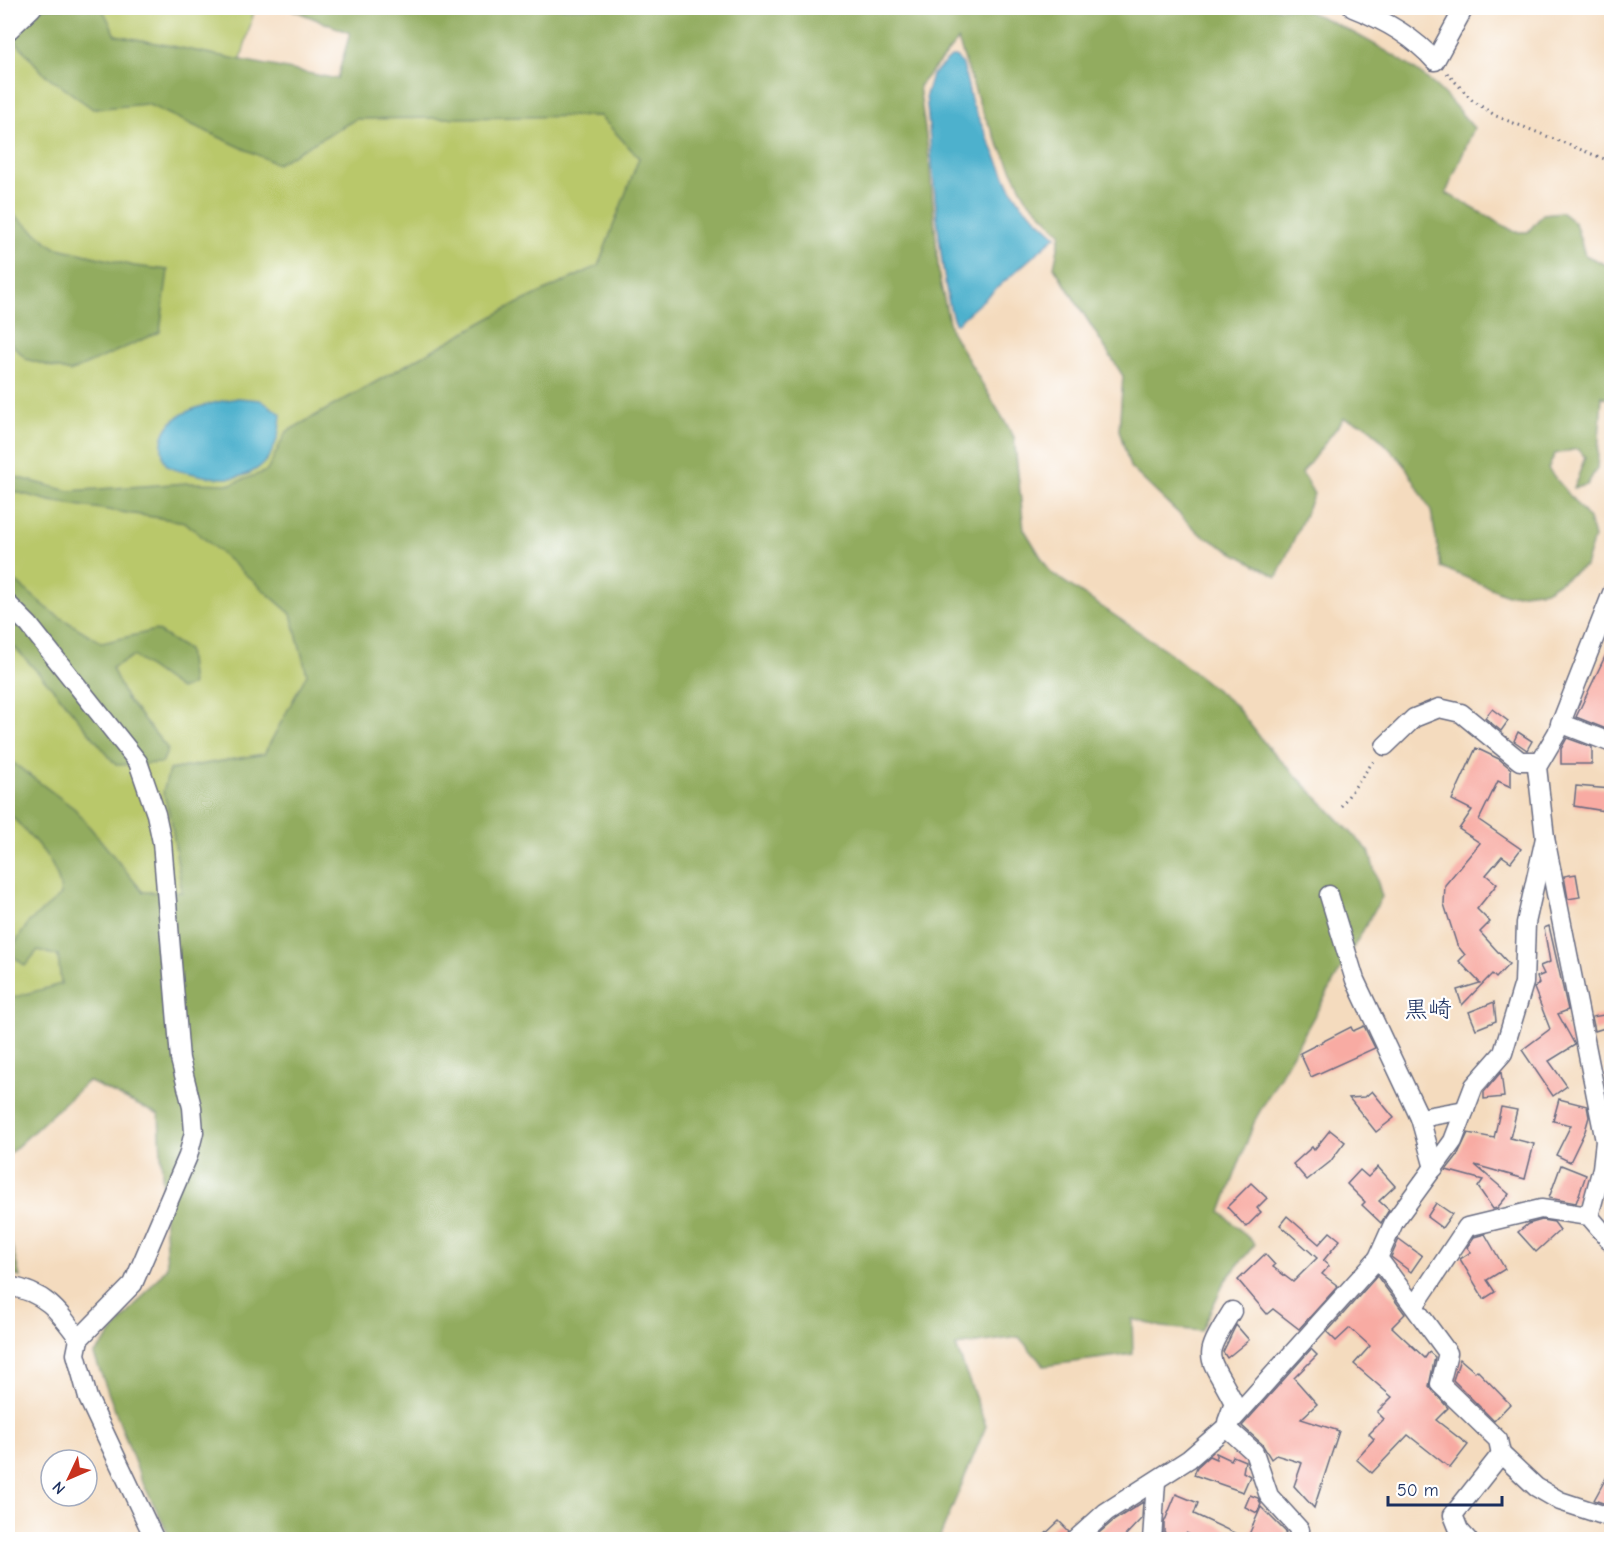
<svg xmlns="http://www.w3.org/2000/svg" width="1619" height="1547" viewBox="0 0 1619 1547" font-family="'Comic Neue','Klee One',sans-serif">
  <rect width="100%" height="100%" fill="#fff"/>
  <filter id="ink" filterUnits="userSpaceOnUse"><feTurbulence type="fractalNoise" baseFrequency=".0167" numOctaves="2"/><feDisplacementMap in="SourceGraphic" scale="12" xChannelSelector="R" yChannelSelector="G"/><feConvolveMatrix kernelMatrix="1 2 1 2 8 2 1 2 1" color-interpolation-filters="sRGB"/></filter>
  <filter id="wash" filterUnits="userSpaceOnUse"><feTurbulence type="fractalNoise" baseFrequency=".008" numOctaves="4" result="noise"/><feDisplacementMap in="SourceGraphic" scale="24" xChannelSelector="R" yChannelSelector="G"/><feGaussianBlur stdDeviation="1.35" result="paint"/><feColorMatrix in="noise" values="0 0 0 0 0 0 0 0 0 0 0 0 0 0 0 0 0 1.4 0 .05"/><feComposite in="paint" operator="in"/></filter>
  <g filter="url(#wash)">
    <rect width="100%" height="100%" fill="#f4dbbe"/>
    <!-- green -->
    <g fill="#b9c86b" stroke="#6a7c64" stroke-width="1.5">
      <path d="M8,8H255L239,66L147,102L356,116L601,113L642,157L599,267L268,473L231,486L68,492L8,477Z"/>
      <path d="M8,488L186,520L296,612L312,675L187,897H140L8,764Z"/>
      <path d="M8,807L65,878V897L39,946L62,954L67,988L8,1005Z"/>
    </g>
    <!-- forest -->
    <g fill="#92ac5f" stroke="#566e5e" stroke-width="1.5">
      <path d="M42,8H102L116,35L337,79L350,33L288,8H1296C1332,18 1405,59 1433,84C1448,96 1461,114 1474,128L1446,193L1515,232H1528L1543,214L1561,212L1575,223L1585,255L1608,266L1611,261V401L1602,396L1597,468L1587,485L1574,488L1585,457L1577,449L1555,454L1548,469L1589,519L1594,538L1585,566L1547,590L1507,595L1441,567L1431,511L1404,464L1367,425L1344,418L1302,473L1314,494L1277,577L1200,534L1130,467L1119,430L1123,376L1054,267L1061,233L1026,198L982,111L958,40L919,86L929,158L939,277L951,331L1014,437L1024,529L1050,572L1166,650L1235,705L1266,745L1369,851L1382,897L1255,1120L1221,1212L1255,1244L1225,1281L1201,1331L1162,1327L1132,1319L1133,1354L1044,1366L1019,1337L956,1346L986,1426L939,1539H171L141,1479L94,1355L167,1267L159,1115L88,1081L8,1155V999L61,984L58,956L38,950L25,966L9,952L29,922L61,895C59,860 30,837 8,812V759L75,809L143,892H182L171,819L163,792L169,770L264,754L307,674L291,614L185,522L50,501L8,490V475L69,491L188,483L231,484L267,471L286,432L508,308L598,266L639,158L600,116L356,119L277,164L147,104L93,109L43,73L13,38Z"/>
      <path d="M8,210L54,247L134,266L168,270L160,332L70,372L26,359L8,340Z"/>
      <path d="M8,575L53,613L102,643L156,630L188,650L192,685L180,689L133,656L112,668L126,698L168,749L162,763L116,765L56,692L8,640Z"/>
      <path d="M8,1231L20,1277L8,1273Z"/>
    </g>
    <!-- water -->
    <g fill="#4eb1cd" stroke="#347096" stroke-width="1.5">
      <path d="M951,57H956L963,65L972,104L1010,187L1022,205L1056,236L956,324C941,305 930,131 926,95L932,75Z"/>
      <path d="M238,398L260,400L281,414C278,469 246,487 195,474C187,472 174,471 168,466C163,462 163,456 162,449C159,411 210,403 238,398Z"/>
    </g>
    <g id="blocks">
      <!-- building -->
      <g fill="#f8aba3">
        <path d="M1611,644V731L1576,717Z"/>
        <path d="M1492,709L1508,721L1501,731L1485,718Z"/>
        <path d="M1518,732L1532,741L1527,750L1514,741Z"/>
        <path d="M1567,738L1592,747V764H1561V749Z"/>
        <path d="M1476,748L1499,759L1511,769V787L1498,781L1479,820L1521,849L1511,862L1502,856L1486,875L1497,884L1477,909L1490,922L1480,932L1509,964L1496,978L1492,974L1462,1005L1457,990L1480,983L1459,961L1465,955L1457,945L1444,904L1445,885L1480,843L1459,829L1472,810L1452,800Z"/>
        <path d="M1576,786L1611,789V812L1574,806Z"/>
        <path d="M1576,874L1580,897L1568,899L1564,876Z"/>
        <path d="M1549,926L1568,1010L1558,1014L1575,1045L1549,1061L1567,1086L1553,1096L1522,1050L1550,1029L1534,988L1539,983L1537,977L1544,974L1540,966L1550,962L1544,928Z"/>
        <path d="M1494,1002L1496,1021L1476,1029L1469,1012Z"/>
        <path d="M1609,1014L1611,1026L1595,1031L1592,1017Z"/>
        <path d="M1364,1026L1375,1048L1311,1077L1300,1053L1351,1027L1353,1031Z"/>
        <path d="M1501,1072L1504,1097L1484,1099V1092Z"/>
        <path d="M1372,1091L1394,1118L1376,1132L1349,1098L1365,1097Z"/>
        <path d="M1559,1099L1587,1106L1589,1117L1585,1131L1570,1162L1556,1155L1571,1125L1553,1121Z"/>
        <path d="M1501,1107L1517,1110L1510,1138L1534,1144L1525,1179L1475,1165L1509,1194L1497,1208L1493,1209L1478,1187L1483,1180L1446,1170L1457,1156L1468,1133L1494,1138Z"/>
        <path d="M1330,1130L1345,1142L1330,1162L1307,1180L1293,1164L1312,1147L1314,1150Z"/>
        <path d="M1561,1165L1586,1175L1576,1203L1549,1198Z"/>
        <path d="M1378,1167L1395,1186L1379,1201L1389,1210L1381,1223L1362,1205L1365,1202L1347,1184L1360,1170L1368,1177Z"/>
        <path d="M1251,1183L1267,1198L1257,1208L1261,1212L1246,1227L1227,1207Z"/>
        <path d="M1436,1203L1452,1214L1442,1228L1427,1217Z"/>
        <path d="M1287,1216L1319,1244L1330,1232L1340,1240L1323,1261L1329,1266L1322,1274L1338,1286L1299,1329L1273,1309L1267,1314L1238,1280L1265,1254L1275,1265L1273,1267L1293,1282L1317,1258L1280,1225Z"/>
        <path d="M1542,1220L1554,1222L1560,1230L1536,1252L1518,1232L1528,1224Z"/>
        <path d="M1485,1234L1505,1269L1487,1280L1495,1292L1484,1299L1460,1259L1471,1252L1467,1247L1474,1237Z"/>
        <path d="M1399,1239L1422,1256L1411,1272L1391,1257Z"/>
        <path d="M1377,1276L1405,1314L1392,1327L1425,1358L1429,1352L1435,1357L1429,1386L1448,1408L1436,1420L1468,1445L1450,1468L1408,1435L1372,1473L1356,1459L1374,1439L1369,1434L1384,1419L1377,1412L1392,1397L1354,1364L1370,1346L1350,1328L1336,1341L1327,1332Z"/>
        <path d="M1236,1325L1249,1340L1227,1358L1223,1352Z"/>
        <path d="M1311,1349L1317,1355L1294,1378L1317,1404L1301,1419L1339,1431L1314,1508L1294,1486L1302,1463L1276,1455L1271,1459L1262,1444L1242,1426Z"/>
        <path d="M1460,1359L1475,1372L1477,1370L1510,1404L1494,1421L1453,1380Z"/>
        <path d="M1216,1453L1231,1460L1233,1456L1245,1461L1243,1472L1250,1476L1243,1492L1194,1475L1197,1467L1209,1456L1216,1459Z"/>
        <path d="M1611,1469V1502L1609,1505L1594,1500Z"/>
        <path d="M1176,1494L1198,1503L1194,1514L1247,1539L1261,1507L1286,1532L1283,1539H1199L1186,1533L1183,1539H1180L1164,1533V1523Z"/>
        <path d="M1250,1495L1258,1498L1261,1504L1257,1513L1245,1507Z"/>
        <path d="M1143,1502L1142,1518L1122,1539H1092L1113,1521Z"/>
        <path d="M1059,1521L1069,1531L1064,1539H1040Z"/>
      </g>
    </g>
  </g>
  <g filter="url(#ink)">
    <use href="#blocks" fill-opacity="0" stroke="#676b80" stroke-width="1.5"/>
    <g fill="none" stroke-linecap="round" stroke-linejoin="round">
      <!-- minor casing -->
      <g stroke="#676b80" stroke-width="21">
        <g id="minor">
          <path d="M1353,8C1384,20 1413,36 1435,61L1464,8"/>
          <path d="M8,31L32,8"/>
          <path d="M8,604L29,625L138,762L156,814L162,842L180,1059L192,1107L194,1132L188,1156L133,1284L79,1339L76,1354L88,1398L155,1540"/>
          <path d="M1560,723L1612,743"/>
          <path d="M1385,746L1414,718L1439,708L1461,713L1520,761H1538"/>
          <path d="M1329,895L1355,980L1420,1118L1434,1168"/>
          <path d="M1420,1118L1465,1110"/>
          <path d="M1589,1216L1602,1168L1605,1141L1545,838L1537,767L1557,733L1612,593"/>
          <path d="M1378,1258L1448,1353L1440,1384L1498,1440L1501,1454L1536,1487L1560,1501L1612,1518"/>
          <path d="M8,1286C45,1292 58,1310 79,1339"/>
          <path d="M1415,1305L1467,1227L1541,1209L1589,1216L1612,1243"/>
          <path d="M1227,1422L1234,1403C1208,1351 1200,1363 1232,1311"/>
          <path d="M1226,1427L1254,1452L1269,1496L1300,1530L1297,1540"/>
          <path d="M1075,1540L1106,1512L1189,1459L1226,1427L1378,1258L1394,1222L1453,1141L1474,1086L1503,1053L1524,983L1526,923L1545,838"/>
          <path d="M1152,1540L1156,1482"/>
          <path d="M1468,1540L1459,1530L1453,1515L1501,1454"/>
        </g>
      </g>
      <!-- path -->
      <g stroke="#676b80" stroke-width="3" stroke-dasharray="1.5 4.5" stroke-linecap="butt">
        <path d="M1447,73L1472,100L1496,116L1612,162"/>
        <path d="M1341,806L1375,759"/>
      </g>
      <!-- minor -->
      <use href="#minor" stroke="#fff" stroke-width="18"/>
    </g>
  </g>
  <g text-anchor="middle" dominant-baseline="central" stroke-width="4.5" stroke-linejoin="round" paint-order="stroke">
    <!-- quarter labels -->
    <g font-size="24" fill="#1b2f5e" stroke="#fff">
      <text x="1428" y="1009">黒崎</text>
    </g>
  </g>
  <!-- margin -->
  <rect width="1619" height="1547" fill="none" stroke="#fff" stroke-width="30"/>
  <!-- north arrow -->
  <g transform="translate(69 1478) rotate(226)"><circle r="28" fill="#ffffff" stroke="#a4acbf" stroke-width="1.5"/>
  <path d="M0-4.5L10 22L0 15L-10 22Z" fill="#c8321e"/>
  <text y="-9" font-size="16" font-weight="bold" text-anchor="middle" fill="#1b2f5e">N</text>
  </g>
  <!-- scale -->
  <path d="M1388 1496v9h114v-9" fill="none" stroke="#1b2f5e" stroke-width="3"/>
  <text x="1397" y="1496" font-size="18" fill="#1b2f5e" stroke="#ffffff" stroke-width="4.5" paint-order="stroke">50 m</text>
</svg>
